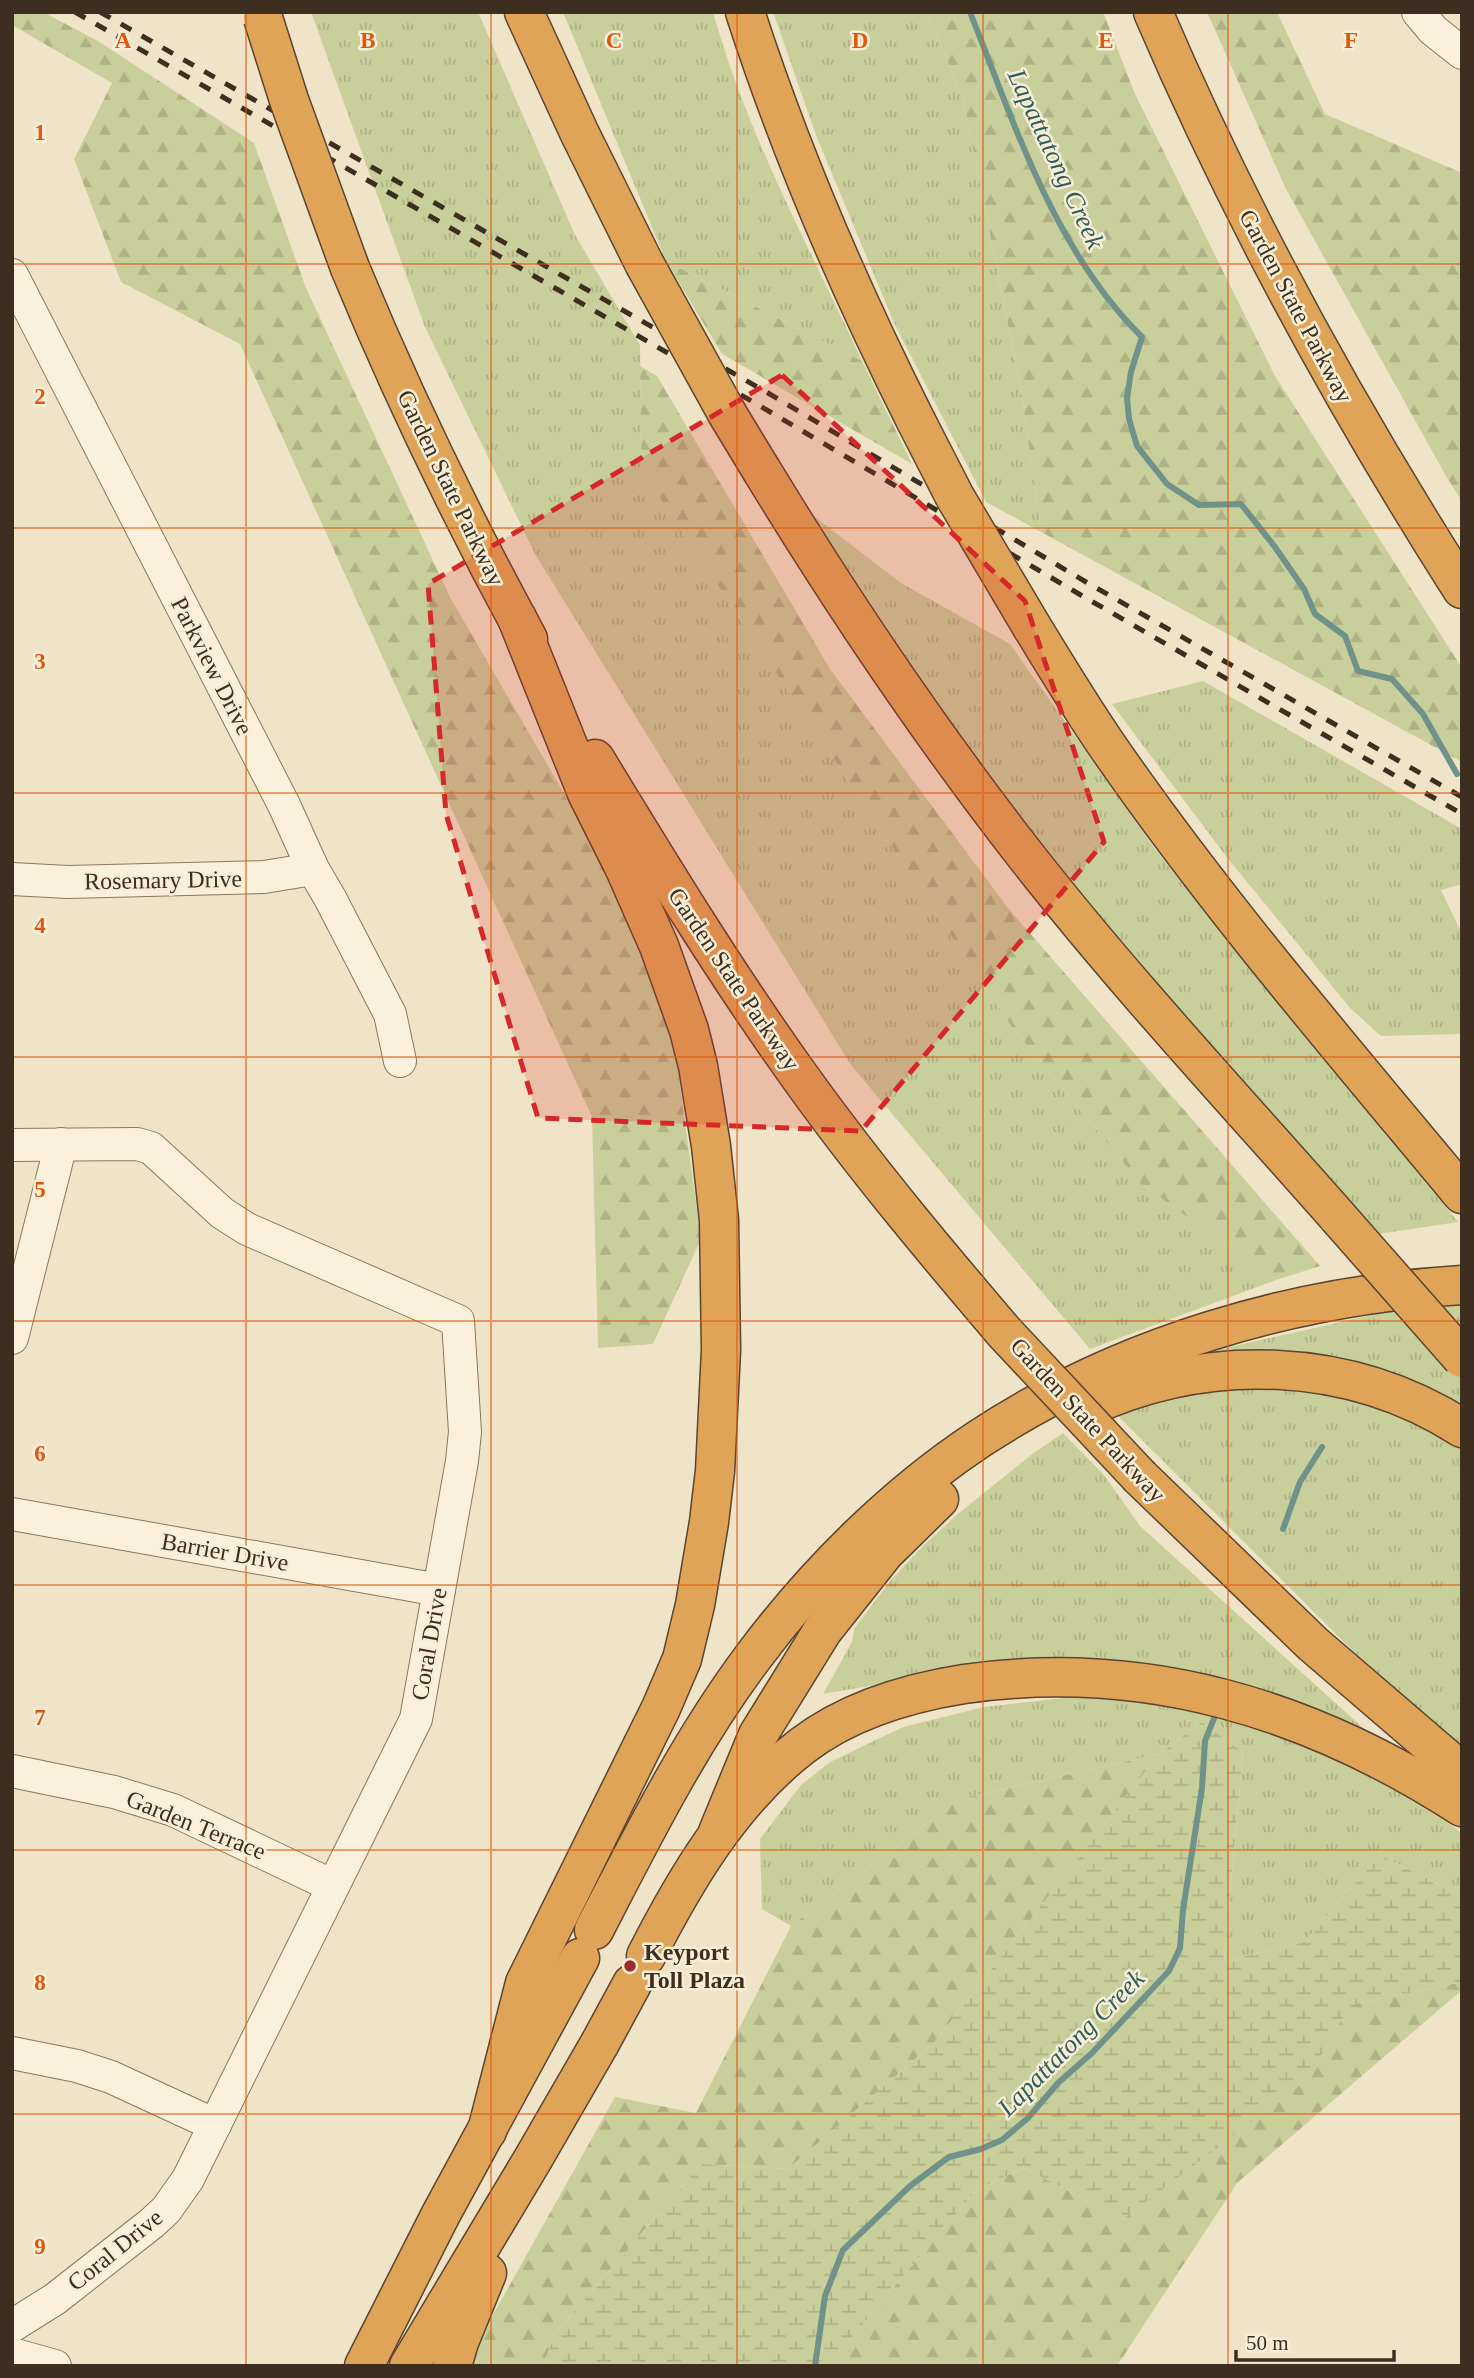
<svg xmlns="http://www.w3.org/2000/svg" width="1474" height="2378" viewBox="0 0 1474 2378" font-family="'Times New Roman',serif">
  <defs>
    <pattern id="grass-tufts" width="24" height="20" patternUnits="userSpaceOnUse" patternTransform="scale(1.75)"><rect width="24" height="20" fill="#c9cf9b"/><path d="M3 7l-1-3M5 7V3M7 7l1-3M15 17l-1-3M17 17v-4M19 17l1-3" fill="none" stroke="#aeb285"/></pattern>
    <pattern id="forest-firs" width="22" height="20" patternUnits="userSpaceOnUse" patternTransform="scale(1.75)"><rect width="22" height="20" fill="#c9cf9b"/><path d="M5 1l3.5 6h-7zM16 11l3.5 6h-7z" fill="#aeb285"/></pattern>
    <pattern id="wetland-marsh" width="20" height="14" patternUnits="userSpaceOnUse" patternTransform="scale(1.75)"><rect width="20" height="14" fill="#c9cf9b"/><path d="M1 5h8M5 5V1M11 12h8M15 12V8" fill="none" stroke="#aeb285"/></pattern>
  </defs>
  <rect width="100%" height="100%" fill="#f0e4c8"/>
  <!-- grass -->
  <g fill="url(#grass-tufts)">
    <path d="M311,12H478L575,235L640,345L642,471L1011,1026L1141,1184L1276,1280L1090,1349L851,1065L535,554L425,327Z"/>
    <path d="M563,12H713C747,134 809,247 862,361L666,261Z"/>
    <path d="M773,12H927L963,99L1021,390L1041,532L986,502L894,323L816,135Z"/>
    <path d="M811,514L901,583L1010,644L1158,853L1458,1222L1372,1235L1026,837Z"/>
    <path d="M1203,681L1462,829V884L1441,890L1462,934V1034L1381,1036L1350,1008L1225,855L1112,704Z"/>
    <path d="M1462,1303V1748L1408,1706L1108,1406L1154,1364L1381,1313Z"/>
    <path d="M1063,1433L1104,1475L1140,1526L1382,1745L1352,1734L962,1670L823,1694L852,1642L854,1629L891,1580L923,1546L959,1513L1031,1455Z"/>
    <path d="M1081,1696L1194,1702L1384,1776L1462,1833V1896L1380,1855L1304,1942L1224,1961L1243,1752L1202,1722L1159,1754L960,1799L791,1926L762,1909L760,1839L801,1785L830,1762L903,1727L984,1707Z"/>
  </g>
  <!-- forest -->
  <g fill="url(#forest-firs)">
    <path d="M12,12H43L98,41L254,143L306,288L451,599L643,929L673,1035L701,1239L653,1344L598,1348L592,1117L240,344L121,282L74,159L112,83L12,25Z"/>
    <path d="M927,12H1103L1135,94L1275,376L1462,668V762L1041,532L1021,390L963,99Z"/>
    <path d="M1207,12H1277L1325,114L1462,173V501L1446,476L1286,189Z"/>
    <path d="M666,261L862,361L912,464L722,354Z"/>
    <path d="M640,366L657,376L830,669L1008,908L1320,1266L1276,1280L1141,1184L1011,1026L642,471Z"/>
    <path d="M1159,1754L934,2043L788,2169L701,2164L555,2334L543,2366H470L471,2354L615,2097L696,2113L791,1926L960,1799Z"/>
    <path d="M1462,1982V1990L1237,2183L1117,2366H834V2358L976,2190L1024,2168L1123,2219L1306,2080L1350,2005Z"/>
  </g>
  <!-- wetland -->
  <path fill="url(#wetland-marsh)" d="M1202,1722L1243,1752L1224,1961L1304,1942L1380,1855L1462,1896V1982L1350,2005L1307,2080L1123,2219L1024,2168L976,2190L834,2358V2366H543L555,2334L701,2164L788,2169L934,2043L1159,1754Z"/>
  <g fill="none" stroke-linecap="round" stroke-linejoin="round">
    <!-- stream -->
    <g stroke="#6f938a" stroke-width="6">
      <path d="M970,12C1015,125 1054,250 1142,337L1131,372L1127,398L1129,419L1137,446L1167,484L1199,505L1241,504L1275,547L1304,589L1315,614L1345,636L1358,671L1392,679L1423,714L1457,774"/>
      <path d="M1283,1529L1300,1482L1322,1447"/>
      <path d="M815,2366L825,2296L843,2250L910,2186L949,2157L981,2149L1002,2140L1028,2118L1058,2083L1092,2053L1169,1971L1180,1948L1183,1910L1202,1788L1205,1741L1217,1711"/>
    </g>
    <!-- minor casing -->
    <g stroke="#8d765c" stroke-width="34">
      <g id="minor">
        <path d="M1418,12L1433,30L1462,53"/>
        <path d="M12,275L284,805L313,869L330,898L390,1014L400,1061"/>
        <path d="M12,879L68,882L264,877L313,869"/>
        <path d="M12,1145L137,1144L151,1148L222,1213L247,1229L458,1321L465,1432L462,1461L416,1719L188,2179L166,2210L152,2223L55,2299L12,2326"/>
        <path d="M12,1338L61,1144"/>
        <path d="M12,1514L439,1590"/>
        <path d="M12,1771L114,1792L173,1810L333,1886"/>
        <path d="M12,2053L77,2066L111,2077L215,2125"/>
        <path d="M12,2354L55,2366"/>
      </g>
    </g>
    <!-- highway casing -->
    <g stroke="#5b4430" stroke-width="41">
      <g id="highway">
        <path d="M524,12L579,132L644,263"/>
        <path d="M745,12C791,154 849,288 916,421"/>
        <path d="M1153,12C1239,213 1344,404 1462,589"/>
        <path d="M350,268C403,396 462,518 528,639"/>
        <path d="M762,471C843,604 930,733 1026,856C1124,981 1233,1098 1338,1217"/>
        <path d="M1032,627C1056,666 1080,706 1106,744C1214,901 1340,1047 1462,1194"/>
        <path d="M595,759C662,869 729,979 805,1084C867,1170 935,1251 1004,1332"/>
        <path d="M1088,1407C1208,1352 1349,1356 1462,1428"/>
        <path d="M1140,1477L1313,1644L1462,1772"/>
        <path d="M718,1832L758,1735L823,1630L885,1552L939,1499"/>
        <path d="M594,1930C642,1837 690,1741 753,1657C815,1574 893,1496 979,1439C1120,1346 1294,1295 1462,1285"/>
        <path d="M646,1956C686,1878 732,1800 802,1746C849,1710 907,1693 964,1684C1146,1658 1310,1709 1462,1807"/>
        <path d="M487,2131L525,1983L661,1708L682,1659L695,1605L709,1522L715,1471L721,1350L719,1220L711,1146L698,1066L689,1030L659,946L625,869L587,793L517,618"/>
        <path d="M364,2366L441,2214L580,1958"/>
        <path d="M409,2366L533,2159L600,2043L632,1984"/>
        <path d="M452,2366L459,2342L487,2273"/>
      </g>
    </g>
    <!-- minor -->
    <use href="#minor" stroke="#faf1dc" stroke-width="32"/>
    <!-- highway -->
    <use href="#highway" stroke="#e0a458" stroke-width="38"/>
    <!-- rail -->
    <g stroke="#3d2e20" stroke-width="5" stroke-dasharray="12 12" stroke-linecap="butt">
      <path d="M75,12L760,406L1079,594L1462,814"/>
      <path d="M100,12L768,393L1086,582L1462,797"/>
    </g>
    <!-- highway-bridge casing -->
    <g stroke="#5b4430" stroke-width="41" stroke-linecap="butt">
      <g id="highway-bridge">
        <path d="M263,18L289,100L350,268"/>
        <path d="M644,263L728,415L762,471"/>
        <path d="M916,421L955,497L1032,627"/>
        <path d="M1338,1217L1462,1358"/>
        <path d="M1004,1332L1140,1477"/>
      </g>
    </g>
    <!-- highway-bridge -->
    <use href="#highway-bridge" stroke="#e0a458" stroke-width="38"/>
  </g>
  <!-- marked area -->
  <path fill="#d62828" fill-opacity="0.2" stroke="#d62828" stroke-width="5" stroke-dasharray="14 9" stroke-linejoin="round" d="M782,375L1025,601L1104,842L861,1131L538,1118L446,814L428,584Z"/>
  <!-- grid -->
  <path fill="none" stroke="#df570d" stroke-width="2" stroke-opacity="0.55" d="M246,12V2366M491,12V2366M737,12V2366M983,12V2366M1228,12V2366M12,264H1462M12,528H1462M12,793H1462M12,1057H1462M12,1321H1462M12,1585H1462M12,1850H1462M12,2114H1462"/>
  <!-- markers -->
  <circle fill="#9e2a2b" stroke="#f7eed8" stroke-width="2.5" cx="630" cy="1966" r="7"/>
  <g text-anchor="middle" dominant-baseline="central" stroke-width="5" stroke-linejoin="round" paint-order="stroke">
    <!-- street labels -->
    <g font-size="24" fill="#3d2e20" stroke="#f7eed8">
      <text transform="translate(1296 306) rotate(62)">Garden State Parkway</text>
      <text transform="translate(451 488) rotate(64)">Garden State Parkway</text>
      <text transform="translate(212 666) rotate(63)">Parkview Drive</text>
      <text transform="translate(163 880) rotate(-1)">Rosemary Drive</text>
      <text transform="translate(734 979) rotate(56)">Garden State Parkway</text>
      <text transform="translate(1088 1420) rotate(47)">Garden State Parkway</text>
      <text transform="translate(225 1552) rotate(10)">Barrier Drive</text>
      <text transform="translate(429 1644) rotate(-80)">Coral Drive</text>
      <text transform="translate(196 1825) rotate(22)">Garden Terrace</text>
      <text transform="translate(115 2250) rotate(-39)">Coral Drive</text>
    </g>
    <!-- poi labels -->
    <g font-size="24" font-weight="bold" fill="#3d2e20" stroke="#f7eed8" text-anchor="start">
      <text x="644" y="1952">Keyport<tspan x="644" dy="28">Toll Plaza</tspan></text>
    </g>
    <!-- water labels -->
    <g font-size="26" font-style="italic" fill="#2f5d5a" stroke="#f7eed8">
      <text transform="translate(1056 159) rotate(65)">Lapattatong Creek</text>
      <text transform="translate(1071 2043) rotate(-45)">Lapattatong Creek</text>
    </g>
  </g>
  <g font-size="23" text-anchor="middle" font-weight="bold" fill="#df570d" stroke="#f7eed8" stroke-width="5" stroke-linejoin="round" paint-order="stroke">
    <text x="123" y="48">A</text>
    <text x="368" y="48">B</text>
    <text x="614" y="48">C</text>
    <text x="860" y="48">D</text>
    <text x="1106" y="48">E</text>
    <text x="1351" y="48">F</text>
    <text x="40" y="140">1</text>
    <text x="40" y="404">2</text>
    <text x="40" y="669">3</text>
    <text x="40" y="933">4</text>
    <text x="40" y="1197">5</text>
    <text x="40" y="1461">6</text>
    <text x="40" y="1725">7</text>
    <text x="40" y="1990">8</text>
    <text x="40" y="2254">9</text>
  </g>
  <!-- border -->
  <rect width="1474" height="2378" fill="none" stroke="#3d2e20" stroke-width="28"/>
  <!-- scale -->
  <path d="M1236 2350v10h158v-10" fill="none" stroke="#3d2e20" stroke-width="3.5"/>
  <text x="1246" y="2350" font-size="21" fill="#3d2e20" stroke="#f7eed8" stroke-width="5" paint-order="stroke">50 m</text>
</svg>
